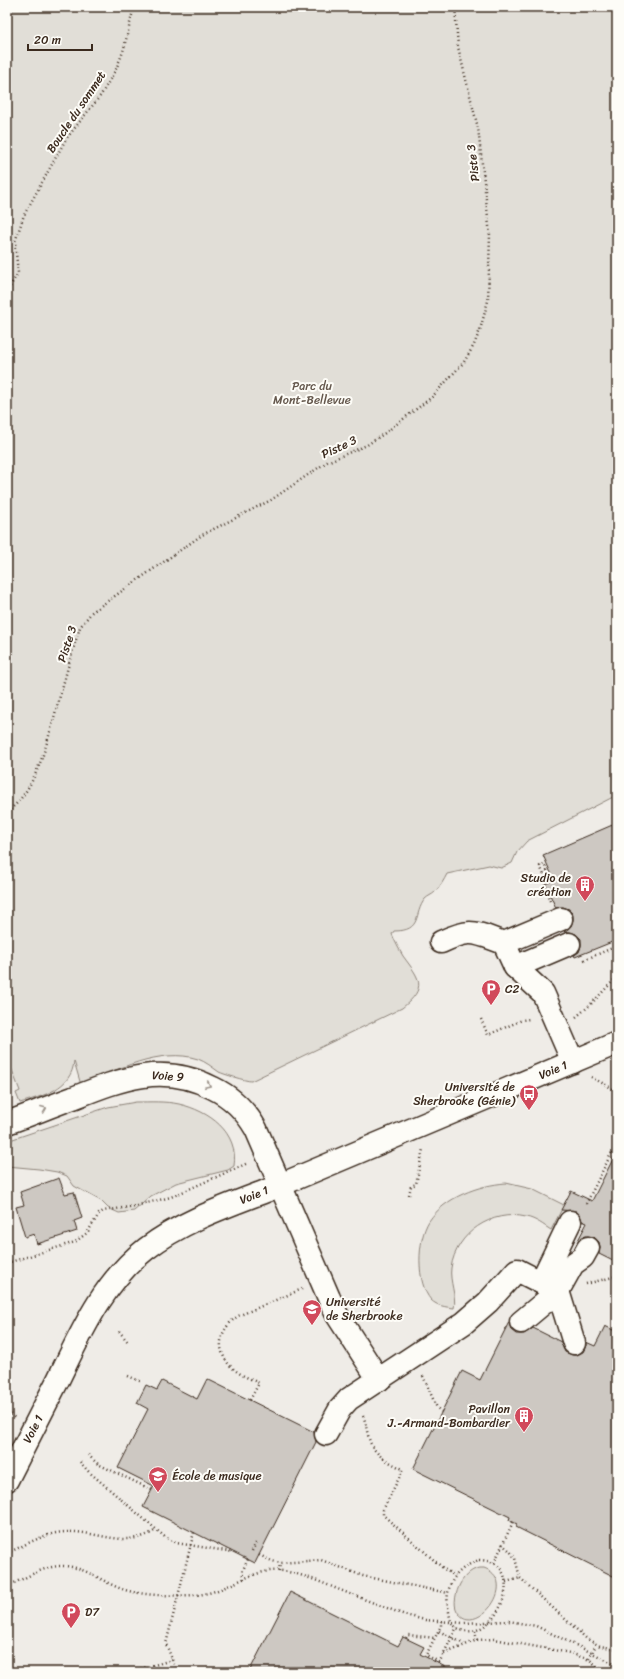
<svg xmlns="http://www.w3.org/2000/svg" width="624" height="1679" viewBox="0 0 624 1679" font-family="Sriracha,sans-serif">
  <rect width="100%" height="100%" fill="#fdfcf7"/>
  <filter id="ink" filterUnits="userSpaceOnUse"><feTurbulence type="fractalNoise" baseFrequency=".025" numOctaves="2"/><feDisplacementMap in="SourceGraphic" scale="8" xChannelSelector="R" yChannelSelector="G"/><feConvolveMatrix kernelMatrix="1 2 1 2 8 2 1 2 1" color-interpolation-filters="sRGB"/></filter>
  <g filter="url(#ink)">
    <!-- built -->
    <path fill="#efece7" d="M617,778V1672H7V980Z"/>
    <!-- green -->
    <g fill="#e1ded7" stroke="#8e847a">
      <path d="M7,7H617V795L527,841L517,852L512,863L501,868L489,865L447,874C444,880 440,887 435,892C432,895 428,896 425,899C413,914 423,931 394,931L392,934C395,942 399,949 403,956C420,979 428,987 402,1008L251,1081C246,1081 223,1074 219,1072C212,1067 206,1062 198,1059C161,1047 115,1070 81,1085L74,1061C72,1089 42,1096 20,1103L16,1093L20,1091L7,1057Z"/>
      <path d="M136,1102C150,1102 165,1101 179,1104C209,1111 239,1132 234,1166L228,1170L176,1183L151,1196L134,1211L119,1213L108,1208L101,1201L74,1186L67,1176L57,1172L39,1169L7,1166V1141L108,1107Z"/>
      <path d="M506,1183L532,1189L564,1205L551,1230C543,1225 536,1219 526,1217C492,1209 456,1233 451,1268C449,1281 457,1297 454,1308C446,1307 437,1306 431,1300C416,1283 417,1240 429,1221C445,1197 479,1185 506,1183Z"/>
      <path d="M484,1568C522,1582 474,1640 457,1611C453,1604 456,1592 460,1584C465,1575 473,1567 484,1568Z"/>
    </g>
    <!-- building -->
    <g fill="#cdc8c2" stroke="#3b2a1e">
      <path d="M617,823V940L575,957L574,955L579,952L581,946V939L576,934L570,932H564L571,926L573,920V915L569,909L563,907L556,908L545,884L554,880L543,855Z"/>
      <path d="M617,1151V1263L599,1254L600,1247L599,1242L594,1237L587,1236L582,1237L577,1242L587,1223L582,1221L580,1215L576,1211L561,1210L571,1191L592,1201Z"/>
      <path d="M59,1178L65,1194L74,1192L82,1218L74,1221L77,1231L37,1244L34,1234L25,1237L16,1207L24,1205L20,1192Z"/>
      <path d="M509,1322L511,1330L516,1334H524L533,1328L561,1342L565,1352L572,1355H577L583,1352L586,1346V1342L595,1346L605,1326L617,1332V1578L516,1527L517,1524L509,1520L510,1517L413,1469L462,1371L480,1380Z"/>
      <path d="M207,1379L314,1432L316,1442L255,1563L143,1507L154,1486L118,1468L148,1409L137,1403L146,1385L157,1390L162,1381L197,1399Z"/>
      <path d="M290,1592L398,1646L403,1637L424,1647L420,1654L455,1672H249Z"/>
    </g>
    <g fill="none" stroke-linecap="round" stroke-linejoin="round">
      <!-- minor casing -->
      <g stroke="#3b2a1e" stroke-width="25">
        <g id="minor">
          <path d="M561,919L504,943L515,967L543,993L573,1062"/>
          <path d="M441,942C472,928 473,932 504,943"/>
          <path d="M515,967L569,944"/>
          <path d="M7,1123C29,1115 51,1106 73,1098C121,1079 163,1062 213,1088C232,1097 245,1110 256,1129L329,1298L337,1315L379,1380"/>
          <path d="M541,1282L570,1222"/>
          <path d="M521,1322L558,1291L573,1264L583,1257L588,1248"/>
          <path d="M326,1434L340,1409L349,1399L464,1323L488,1302L517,1270L558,1291L574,1343"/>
          <path d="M7,1480C24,1447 41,1413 58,1380C81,1333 103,1282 146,1249C181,1222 224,1207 266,1191L617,1043"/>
        </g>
      </g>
      <!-- path -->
      <g stroke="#3b2a1e" stroke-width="2.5" stroke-dasharray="1 3" stroke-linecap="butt">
        <path d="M7,289L9,288L18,273L15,242L24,215L66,139L101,95L116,69L123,52L134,7"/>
        <path d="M7,812C38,789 48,738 58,703C65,678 72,652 80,627L92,612L202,535L271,500L327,462L367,445L385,433L432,397L464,362L474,345L480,330L488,301L490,235L478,128L458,47L455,7"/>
        <path d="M617,813V817"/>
        <path d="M550,901L543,883L547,882L540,866L544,864L551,879L553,878"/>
        <path d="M584,960L617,946"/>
        <path d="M576,1017L588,1007L617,977"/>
        <path d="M481,1019L488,1035L522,1020L530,1019"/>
        <path d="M591,1077L617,1091"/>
        <path d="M409,1195L411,1186L416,1184L423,1149"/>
        <path d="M586,1204L613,1150"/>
        <path d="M7,1263L75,1242L87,1233L99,1214L103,1211L135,1206L171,1197L248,1163"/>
        <path d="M586,1284L617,1276"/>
        <path d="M119,1331L128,1342"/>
        <path d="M128,1376L142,1382"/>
        <path d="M423,1376L437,1408L442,1412"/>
        <path d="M250,1400L259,1383C253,1380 245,1377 239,1373C216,1358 214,1333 238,1316L302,1289"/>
        <path d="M7,1412L15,1418"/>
        <path d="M363,1416C366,1422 366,1428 368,1435C372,1454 386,1461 403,1469"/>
        <path d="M88,1455L98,1464L152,1490"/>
        <path d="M80,1462L88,1471L165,1537L176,1543L233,1552"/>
        <path d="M403,1470L383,1510V1515L444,1569L455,1576"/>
        <path d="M502,1544L510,1551L515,1558L520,1578L587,1639L600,1646L617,1649"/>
        <path d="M252,1551L256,1543"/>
        <path d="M7,1553C26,1545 44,1533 65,1532C97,1530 125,1550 156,1530"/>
        <path d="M259,1555L272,1561L280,1563L321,1560L363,1576L448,1593"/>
        <path d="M479,1560C533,1561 494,1649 457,1628C451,1624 450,1619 449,1612C443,1587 455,1569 479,1560Z"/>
        <path d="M494,1563L513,1522"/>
        <path d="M279,1571L280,1563"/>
        <path d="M244,1579L242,1572L248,1559"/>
        <path d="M506,1582L520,1578"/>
        <path d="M7,1586C25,1579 41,1567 60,1566C83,1565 102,1582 122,1589C142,1596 173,1596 194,1595C227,1594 250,1567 283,1571C301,1574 318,1581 335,1588C358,1597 382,1606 405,1615L425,1620L463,1623L509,1621L536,1626L617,1665"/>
        <path d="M439,1631L464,1644"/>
        <path d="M475,1631L477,1640"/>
        <path d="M406,1638L408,1635L435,1638"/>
        <path d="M444,1654L477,1640L494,1639L570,1653L590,1660L604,1672"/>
        <path d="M589,1659L596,1645"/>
        <path d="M439,1662L426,1655L441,1626V1621"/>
        <path d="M439,1663L457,1627"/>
        <path d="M133,1671L172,1660"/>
        <path d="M177,1672L166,1644L194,1532"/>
      </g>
      <!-- minor -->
      <use href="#minor" stroke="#fdfcf7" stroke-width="22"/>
    </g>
    <!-- one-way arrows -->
    <defs><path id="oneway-chevron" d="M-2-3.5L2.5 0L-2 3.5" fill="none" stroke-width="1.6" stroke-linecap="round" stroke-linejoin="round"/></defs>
    <g stroke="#9c938a">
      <use href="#oneway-chevron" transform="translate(208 1085) rotate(25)"/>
      <use href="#oneway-chevron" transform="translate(44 1109) rotate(-22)"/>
    </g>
  </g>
  <!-- icons -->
  <defs>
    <g id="building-pin" transform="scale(1)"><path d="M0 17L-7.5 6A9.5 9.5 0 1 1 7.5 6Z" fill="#d1495b" stroke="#fdfcf7"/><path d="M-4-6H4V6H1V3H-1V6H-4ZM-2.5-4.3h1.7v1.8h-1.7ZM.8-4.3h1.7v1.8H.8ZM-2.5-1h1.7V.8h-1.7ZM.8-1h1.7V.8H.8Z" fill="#fff"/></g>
    <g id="parking-pin" transform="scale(1)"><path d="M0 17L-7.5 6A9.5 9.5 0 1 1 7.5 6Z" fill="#d1495b" stroke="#fdfcf7"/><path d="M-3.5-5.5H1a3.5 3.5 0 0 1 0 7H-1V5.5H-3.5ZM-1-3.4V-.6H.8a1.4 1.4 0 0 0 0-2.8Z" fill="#fff"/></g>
    <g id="bus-pin" transform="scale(1)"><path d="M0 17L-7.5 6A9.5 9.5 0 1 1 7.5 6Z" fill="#d1495b" stroke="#fdfcf7"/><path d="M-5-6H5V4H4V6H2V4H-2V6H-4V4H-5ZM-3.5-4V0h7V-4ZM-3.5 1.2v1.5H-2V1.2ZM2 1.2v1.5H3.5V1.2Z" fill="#fff"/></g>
    <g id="university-pin" transform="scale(1)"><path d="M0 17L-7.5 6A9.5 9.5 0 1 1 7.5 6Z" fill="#d1495b" stroke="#fdfcf7"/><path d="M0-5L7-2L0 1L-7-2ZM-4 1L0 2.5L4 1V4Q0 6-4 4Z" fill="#fff"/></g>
  </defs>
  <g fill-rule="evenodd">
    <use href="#building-pin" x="585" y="885"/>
    <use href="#parking-pin" x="491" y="989"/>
    <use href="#bus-pin" x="529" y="1094"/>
    <use href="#university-pin" x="312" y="1309"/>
    <use href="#building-pin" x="524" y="1416"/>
    <use href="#university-pin" x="158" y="1476"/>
    <use href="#parking-pin" x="71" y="1612"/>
  </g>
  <g text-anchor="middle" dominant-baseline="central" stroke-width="4" stroke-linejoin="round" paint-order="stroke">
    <!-- street labels -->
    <g font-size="12" fill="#3b2a1e" stroke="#fdfcf7">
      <text transform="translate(76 112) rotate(-56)">Boucle du sommet</text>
      <text transform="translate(473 163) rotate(-97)">Piste 3</text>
      <text transform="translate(339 447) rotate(-25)">Piste 3</text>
      <text transform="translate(67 644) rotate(-72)">Piste 3</text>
      <text transform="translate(553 1070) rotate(-23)">Voie 1</text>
      <text transform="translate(168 1076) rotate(4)">Voie 9</text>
      <text transform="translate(254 1195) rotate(-22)">Voie 1</text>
      <text transform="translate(33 1429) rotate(-63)">Voie 1</text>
    </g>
    <!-- park labels -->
    <g font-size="12" fill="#64574c" stroke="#fdfcf7">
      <text x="312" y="386">Parc du<tspan x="312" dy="14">Mont-Bellevue</tspan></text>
    </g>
    <!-- poi labels -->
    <g font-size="12" fill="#3b2a1e" stroke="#fdfcf7" text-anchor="start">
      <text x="571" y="878" text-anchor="end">Studio de<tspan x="571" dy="14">création</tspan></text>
      <text x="505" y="989">C2</text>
      <text x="515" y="1087" text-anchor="end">Université de<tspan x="515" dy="14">Sherbrooke (Génie)</tspan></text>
      <text x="326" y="1302">Université<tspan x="326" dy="14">de Sherbrooke</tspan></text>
      <text x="510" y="1409" text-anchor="end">Pavillon<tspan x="510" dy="14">J.-Armand-Bombardier</tspan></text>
      <text x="172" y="1476">École de musique</text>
      <text x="85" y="1612">D7</text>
    </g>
  </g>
  <!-- margin -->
  <rect width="624" height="1679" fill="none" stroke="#fdfcf7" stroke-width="24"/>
  <rect x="12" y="12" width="600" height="1655" fill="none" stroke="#3b2a1e" stroke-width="1.5" filter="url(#ink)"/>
  <!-- scale -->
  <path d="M28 44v6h64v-6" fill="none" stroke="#3b2a1e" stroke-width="2"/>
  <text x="34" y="44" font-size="12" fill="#3b2a1e" stroke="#fdfcf7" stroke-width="3" paint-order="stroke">20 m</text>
</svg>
